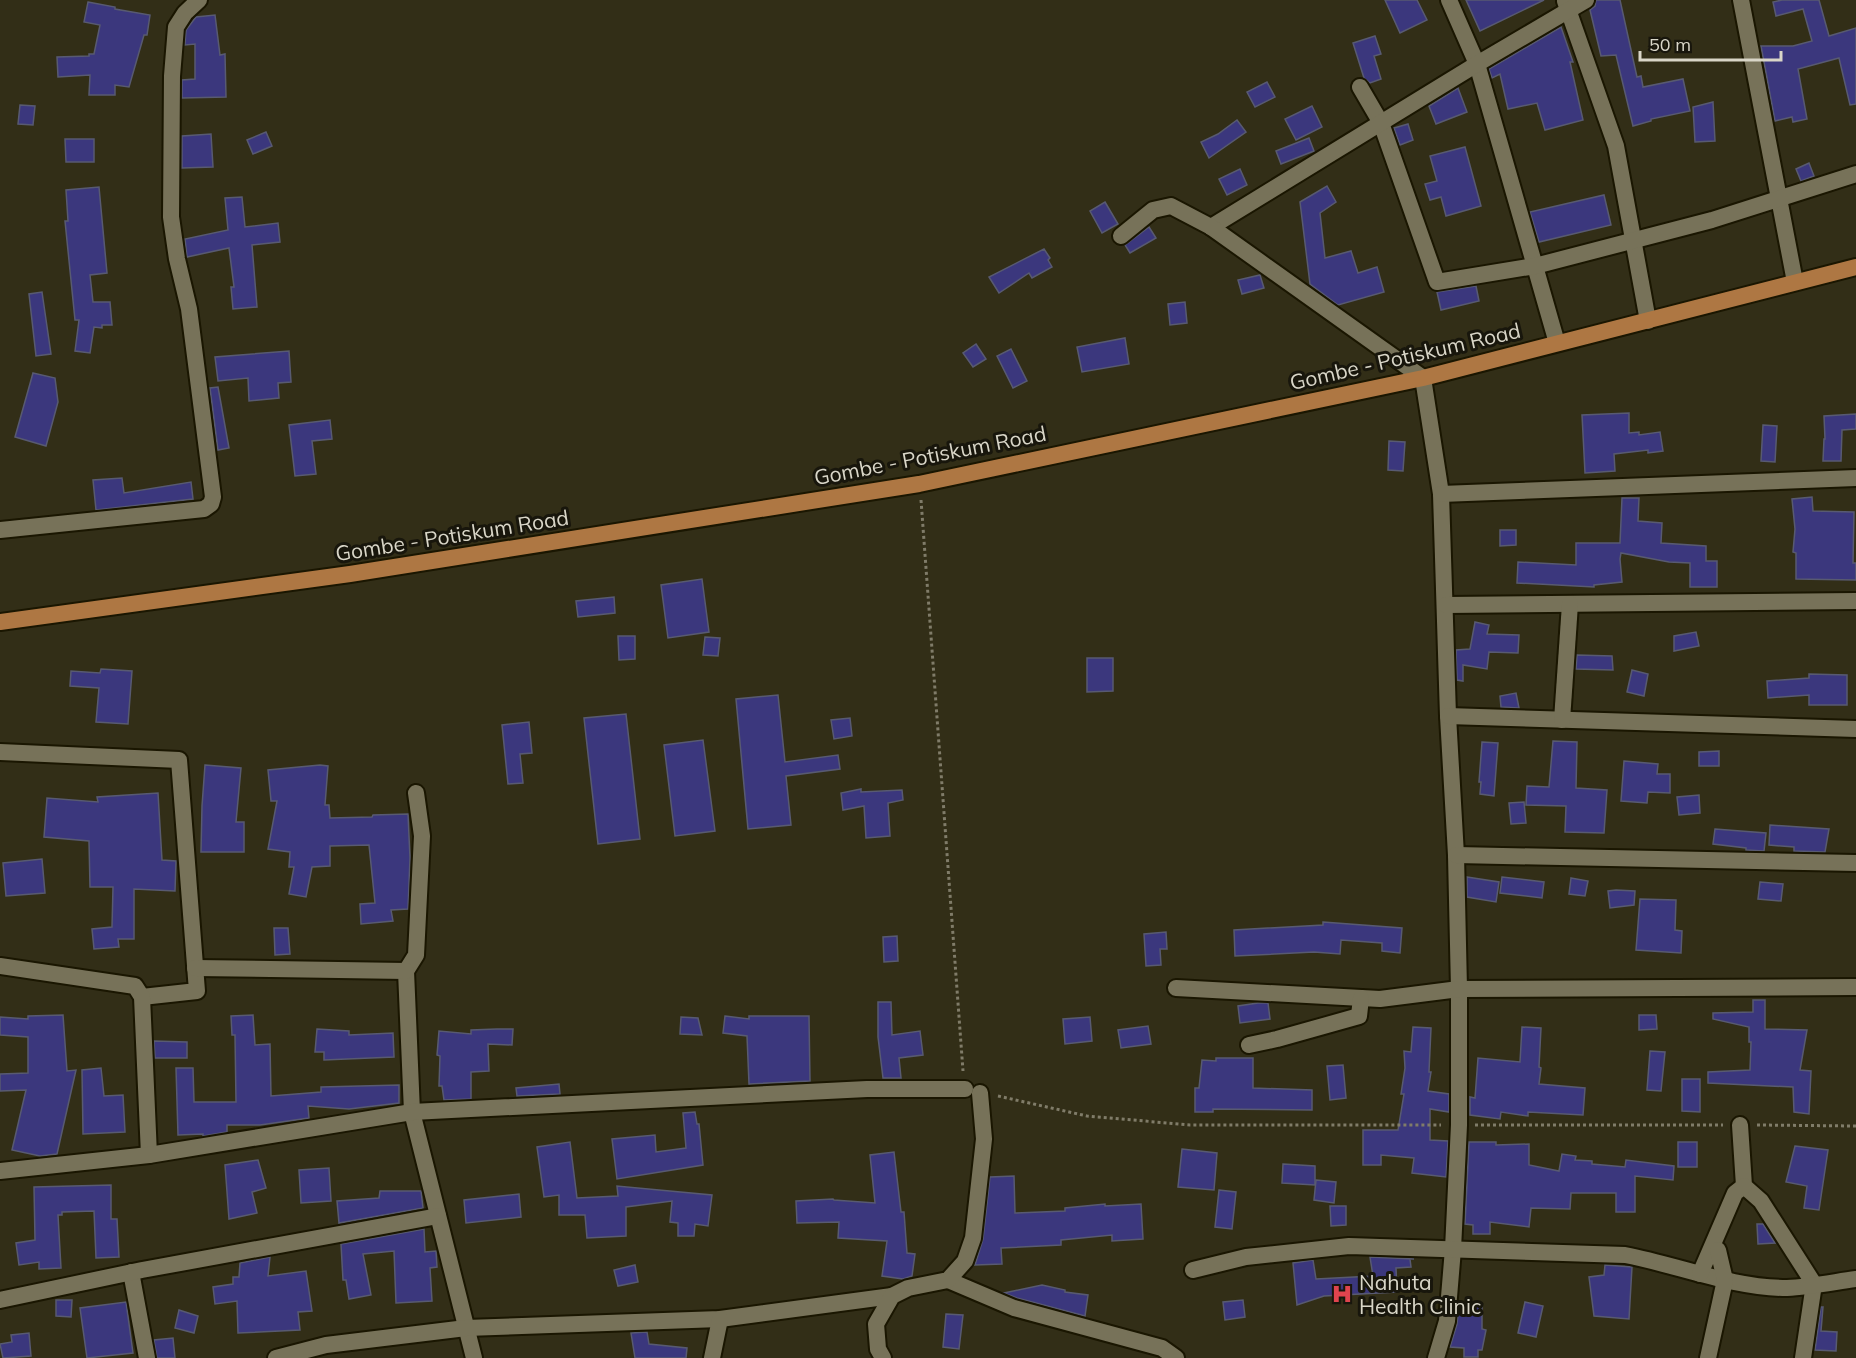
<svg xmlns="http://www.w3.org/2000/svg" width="1856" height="1358" viewBox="0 0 1856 1358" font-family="Mulish,sans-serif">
  <rect width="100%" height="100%" fill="#322e17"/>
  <!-- building -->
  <g fill="#3b377d" stroke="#585a71" stroke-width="1.5">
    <path d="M1385,0H1417L1427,20L1400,33Z"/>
    <path d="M1466,0H1544L1480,31Z"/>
    <path d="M1596,0H1620L1637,77L1641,76L1643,87L1683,79L1690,111L1651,119V121L1633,126L1616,55L1601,56L1590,10L1595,6Z"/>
    <path d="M1782,0H1819L1829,36L1856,28V104L1850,105L1839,58L1798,69L1807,119L1793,122L1792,117L1775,121L1761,46H1793L1812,41L1803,9L1776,16L1773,2Z"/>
    <path d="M88,2L115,7V9L150,15L147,35H144L129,87L115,85V95H89L90,75L58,77L57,57L89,56V54H94L100,25L84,22Z"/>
    <path d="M215,15L220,55L225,54L226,97L182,98V80L195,79V44L185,45L186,30L196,17Z"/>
    <path d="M1561,27L1573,62H1570L1583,120L1545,130L1537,103L1508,109L1500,74L1492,78L1489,69Z"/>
    <path d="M1375,36L1381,54L1374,56L1381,79L1370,83L1364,78L1353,43Z"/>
    <path d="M1267,82L1275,97L1255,107L1247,92Z"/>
    <path d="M1458,88L1467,112L1436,124L1429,106Z"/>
    <path d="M1713,102L1715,141L1695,142L1693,107Z"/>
    <path d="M20,105L35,106L33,125L18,124Z"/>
    <path d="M1312,106L1322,127L1296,140L1285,119Z"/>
    <path d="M1237,120L1246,132L1209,158L1201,142L1218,134Z"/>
    <path d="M1408,124L1413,140L1400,145L1394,128Z"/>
    <path d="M266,132L272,146L253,154L247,140Z"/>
    <path d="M211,134L213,167L182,168V136Z"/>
    <path d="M1309,138L1314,151L1281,164L1276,151Z"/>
    <path d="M65,139H94V162H66Z"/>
    <path d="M1465,147L1481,206L1446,216L1441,197L1430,200L1425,184L1437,181L1430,156Z"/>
    <path d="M1809,163L1814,176L1801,181L1796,169Z"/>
    <path d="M1240,169L1247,185L1227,195L1219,179Z"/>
    <path d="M1327,186L1336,202L1320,213L1325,258L1351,251L1358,273L1377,267L1384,292L1338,305L1310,284L1300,202Z"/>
    <path d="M99,187L107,273L90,275L93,302H110L112,325H102V328L94,327L90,353L75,351L79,320H75L65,221H68L66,190Z"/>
    <path d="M1604,195L1611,225L1539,242L1530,212Z"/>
    <path d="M242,197L245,227L278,223L280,242L252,245L257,307L233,309L231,287H234L229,248L187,257L185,239L228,230L225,198Z"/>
    <path d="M1105,202L1118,224L1102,233L1090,211Z"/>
    <path d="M1149,227L1156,238L1130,253L1125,245Z"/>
    <path d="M1044,249L1050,258L1048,260L1052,267L1032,278L1029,273L999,293L989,277Z"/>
    <path d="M1260,275L1264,288L1242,294L1238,280Z"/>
    <path d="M1476,286L1479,301L1441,310L1437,292Z"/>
    <path d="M42,292L51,354L36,356L29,294Z"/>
    <path d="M1185,302L1187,323L1170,325L1168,304Z"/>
    <path d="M1125,338L1129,364L1082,372L1077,347Z"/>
    <path d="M976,344L986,359L973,367L963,353Z"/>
    <path d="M1011,349L1027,381L1013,388L997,356Z"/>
    <path d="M289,351L291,382L278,383L279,398L249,401L248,378L218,381L215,357Z"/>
    <path d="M33,373L55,378L58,402L46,446L15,437Z"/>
    <path d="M218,387L229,448L218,450L210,388Z"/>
    <path d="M1629,413V433L1639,432V435L1660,432L1663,451L1648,453V450L1614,454L1615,471L1585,473L1582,415Z"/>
    <path d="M1856,414V429L1842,430L1841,461H1823L1824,439H1825L1824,416Z"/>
    <path d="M330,420L332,439L312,441L316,474L295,476L289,425Z"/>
    <path d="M1763,425L1777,426L1775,462L1761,461Z"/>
    <path d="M1389,441L1405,442L1403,471L1388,470Z"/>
    <path d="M122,478L124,493L191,482L193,499L96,510L93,480Z"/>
    <path d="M1812,497L1813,511L1854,512L1853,563H1856V580L1796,579V553L1793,552L1795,529L1792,499Z"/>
    <path d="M1622,498H1639L1638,521L1662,523L1661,543L1706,546V561H1717V587H1690V563L1669,562L1621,553L1620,559L1622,582L1594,585V587L1517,583L1518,562L1576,565V543H1620Z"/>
    <path d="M1500,530H1516V545L1500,546Z"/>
    <path d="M702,579L709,632L668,638L661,585Z"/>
    <path d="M614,597L615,613L578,617L576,601Z"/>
    <path d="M1475,622L1489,625L1487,634L1519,635L1518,653L1489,652L1487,669L1463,665V681L1457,680L1456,650L1470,649Z"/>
    <path d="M1696,632L1699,646L1674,651V636Z"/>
    <path d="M618,636H635V659L619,660Z"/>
    <path d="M705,637L720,638L718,656L703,655Z"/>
    <path d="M1577,655L1612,656L1613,670L1576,669Z"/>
    <path d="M1087,658H1113V691L1087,692Z"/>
    <path d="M101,669L132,671L128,724L96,722L99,688L70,686L71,671L100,673Z"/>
    <path d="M1632,670L1648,674L1644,696L1627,692Z"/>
    <path d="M1809,674L1847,675V705H1809V695L1768,698L1767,681L1809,678Z"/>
    <path d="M1516,693L1519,708L1501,707L1500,696Z"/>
    <path d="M778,695L785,762L838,755L840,769L786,776L791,825L748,829L736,699Z"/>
    <path d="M626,714L640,839L598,844L584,718Z"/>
    <path d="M850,718L852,736L834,739L831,720Z"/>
    <path d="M529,722L532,753L520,754L523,783L508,784L502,725Z"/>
    <path d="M703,740L715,831L675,836L664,745Z"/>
    <path d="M1553,741L1577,742L1576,788L1607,790L1604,833L1565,832L1566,806L1526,805L1527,786L1549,787Z"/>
    <path d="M1482,742L1498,743L1494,796L1480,794L1481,782H1479Z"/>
    <path d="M1719,751V766H1699V752Z"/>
    <path d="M1624,761L1658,764L1657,774H1670V793L1648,792L1647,803L1621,801Z"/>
    <path d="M205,765L241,768L236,822H244V852H201L202,806Z"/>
    <path d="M320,765L328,766L325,805H329L330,818L372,817L373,815L408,814L410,858L408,909L391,910L393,921L361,924L360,904L375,903L369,845L330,846V866L312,867L306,897L289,894L294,867H289L290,852L268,849L277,801H271L268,770Z"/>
    <path d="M861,789V792L902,790L903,800L888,803L890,836L866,838L864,806L843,810L841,793Z"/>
    <path d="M158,793L162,860L176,861L175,891L134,889V939H118L119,947L94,949L92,929L112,927L113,887H90L89,841L44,837L47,798L98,802L97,797Z"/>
    <path d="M1699,795L1700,813L1679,815L1677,797Z"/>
    <path d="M1524,802L1526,823L1511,824L1509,803Z"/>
    <path d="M1770,825L1829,829L1825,852L1794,851V847L1769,845Z"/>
    <path d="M1715,829L1766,833L1764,851L1746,850V848L1713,844Z"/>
    <path d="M42,859L45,893L6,896L3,863Z"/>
    <path d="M1467,877L1499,882L1496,902L1467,897Z"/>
    <path d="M1502,877L1544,882L1542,898L1500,893Z"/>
    <path d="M1571,878L1588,881L1585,896L1569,894Z"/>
    <path d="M1760,882L1783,884L1781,901L1758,899Z"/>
    <path d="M1616,890L1635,891L1634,905L1610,908L1608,891Z"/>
    <path d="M1640,899L1676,900L1675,930L1682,931L1681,953L1636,950Z"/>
    <path d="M1323,922L1402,928L1400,953L1382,951V943L1341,940L1340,954L1314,952L1235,956L1234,930L1323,925Z"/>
    <path d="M274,928H288L290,954L275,955Z"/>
    <path d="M1166,932L1167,949H1160L1161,965L1146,966L1144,934Z"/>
    <path d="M897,936L898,961L884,962L883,937Z"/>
    <path d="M1753,1000H1765V1029L1807,1030L1800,1070L1811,1071L1809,1114L1794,1112L1793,1087L1708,1083V1072L1750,1070L1751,1042H1749V1027L1713,1019V1013L1753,1012Z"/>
    <path d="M878,1002H891L892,1035L920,1031L923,1055L899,1058L901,1078H883L878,1037Z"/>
    <path d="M1258,1003H1268L1270,1019L1240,1023L1238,1006Z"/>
    <path d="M63,1015L67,1071L76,1070L57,1154L40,1156L12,1150L26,1090L0,1091V1074L28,1073V1037L0,1035V1017L28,1019V1016Z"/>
    <path d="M253,1015L255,1045L270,1044L271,1096L321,1092V1087L399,1085V1103L349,1109L308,1106L309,1118L260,1125H227V1132L203,1136V1134L178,1135L176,1068H193L194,1102H236L235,1035H232L231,1016Z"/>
    <path d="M1639,1015H1656L1657,1029L1639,1030Z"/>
    <path d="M725,1016L749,1019V1016H809L810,1081L749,1084L747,1036L723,1033Z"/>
    <path d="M681,1017L698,1018L702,1035L680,1034Z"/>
    <path d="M1090,1017L1092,1041L1065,1044L1063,1019Z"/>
    <path d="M1148,1026L1151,1044L1121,1048L1118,1030Z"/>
    <path d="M1413,1027L1431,1028L1429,1072H1431L1428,1091L1449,1094V1112L1430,1109V1140L1448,1141L1446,1177L1412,1173L1414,1158L1381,1155V1165H1363V1130H1398L1404,1094H1401L1405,1068L1404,1051L1411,1052Z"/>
    <path d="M1522,1027L1541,1028L1539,1067L1541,1068L1539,1084L1585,1088L1583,1115L1528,1112V1116L1501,1112L1500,1119L1470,1115V1097L1475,1098L1478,1058L1520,1062Z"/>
    <path d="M317,1029L349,1031V1035L393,1033L394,1057L324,1060V1052H315Z"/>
    <path d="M497,1029H513L512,1045L488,1044L489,1071L471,1072V1099L444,1100L442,1086H439L440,1056L437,1055L439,1031L471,1034V1030Z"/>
    <path d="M154,1041L187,1042V1058H155Z"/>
    <path d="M1650,1051L1665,1052L1661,1091L1647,1090Z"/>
    <path d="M1216,1058H1253V1088L1312,1090V1110L1213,1109V1112H1195V1088H1199L1202,1060L1216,1061Z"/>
    <path d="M1343,1065L1346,1098L1330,1100L1327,1066Z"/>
    <path d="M101,1068L104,1096L123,1095L125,1132L83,1134L82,1070Z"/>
    <path d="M1682,1079H1700V1112L1682,1111Z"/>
    <path d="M559,1084L560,1094L517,1096L516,1088Z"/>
    <path d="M695,1112L697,1124H699L703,1165L617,1179L612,1139L655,1135L656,1152L686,1148L683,1113Z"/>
    <path d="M570,1142L577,1198L618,1196L617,1186L712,1195L708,1226L695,1224L694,1236H678V1223L670,1222L672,1201L626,1207V1236L587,1238L585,1215H559V1195L544,1197L537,1147Z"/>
    <path d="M1469,1142H1496V1145L1529,1144V1165L1559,1171L1562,1154L1576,1156L1575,1160L1592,1161V1164L1625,1167L1626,1160L1674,1166L1673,1180L1635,1176V1212H1616V1193H1571L1570,1209L1531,1208L1529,1227L1490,1222V1234H1473V1225L1465,1224Z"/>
    <rect x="1678" y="1142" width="19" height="25"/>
    <path d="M1795,1146L1828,1150L1819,1210L1804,1208L1807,1186L1786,1182Z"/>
    <path d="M1182,1149L1217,1153L1214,1190L1178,1187Z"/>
    <path d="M894,1152L901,1212H904L907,1253L915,1254L912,1276L903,1279L882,1276L887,1241L838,1238L839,1222L797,1223L796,1201L833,1199L834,1200L875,1203L870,1155Z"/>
    <path d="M258,1160L266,1188L252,1192L257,1213L229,1219L225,1165Z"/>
    <path d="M1283,1164L1315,1166V1185L1282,1183Z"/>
    <path d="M329,1168L331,1201L301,1203L299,1170Z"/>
    <path d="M1014,1176L1015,1213L1065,1211V1208L1105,1204V1206L1141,1204L1143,1239L1112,1241V1235L1061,1240V1245L1001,1248L1002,1264L975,1265L983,1239L990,1177Z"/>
    <path d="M1316,1180L1336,1182L1334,1203L1314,1200Z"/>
    <path d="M111,1185V1219H117L119,1257L96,1258L94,1211L62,1212V1215H58L61,1268L39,1269V1262L19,1265L16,1243L35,1240L34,1187Z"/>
    <path d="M1219,1190L1236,1192L1232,1229L1215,1227Z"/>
    <path d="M380,1191H421L423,1208L339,1223L337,1201L379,1198Z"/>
    <path d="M519,1194L521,1217L466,1223L464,1200Z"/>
    <path d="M1330,1206H1346V1225L1331,1226Z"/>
    <path d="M1757,1224H1763L1775,1243L1758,1244Z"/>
    <path d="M424,1229L425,1252L436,1251L437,1267L430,1268L432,1301L396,1303L394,1251L363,1254L371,1295L349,1299L346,1280H343L341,1244Z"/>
    <path d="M270,1257L268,1276L306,1271L312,1311L298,1312L300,1330L238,1333L237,1301L215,1304L213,1287L233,1284V1277H239L240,1263Z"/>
    <path d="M1370,1257L1414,1259H1410L1411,1267L1396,1268L1397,1292L1324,1296L1297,1305L1293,1263L1313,1260L1316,1279L1373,1276Z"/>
    <path d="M635,1265L638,1282L618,1286L614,1270Z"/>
    <path d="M1605,1265L1632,1267L1629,1319L1594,1316L1589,1277L1604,1275Z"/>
    <path d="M1042,1285L1065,1290V1292L1088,1295L1085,1316L1017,1298L1004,1293Z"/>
    <path d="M56,1300H72L71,1317L56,1316Z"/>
    <path d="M1243,1300L1245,1317L1225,1320L1223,1302Z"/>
    <path d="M126,1302L133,1353L87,1358L80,1308Z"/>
    <path d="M1525,1302L1543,1306L1536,1337L1518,1333Z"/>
    <path d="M1459,1304H1482V1329L1486,1330L1482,1350H1478V1357H1464V1348L1450,1347L1457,1324Z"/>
    <path d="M1821,1307H1823L1821,1331L1837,1332L1836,1351L1815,1350Z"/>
    <path d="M179,1310L198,1316L194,1333L175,1328Z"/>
    <path d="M946,1314L963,1315L959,1349L943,1347Z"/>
    <path d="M647,1332L649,1344L687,1348L686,1358H635L631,1333Z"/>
    <path d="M29,1333L31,1356L3,1358L0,1344L12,1342L11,1335Z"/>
    <path d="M173,1338L175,1358H157L154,1340Z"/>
  </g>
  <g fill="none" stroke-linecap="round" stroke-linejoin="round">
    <!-- minor casing -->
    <g stroke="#1a1601" stroke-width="20">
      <g id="minor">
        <path d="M1449,0L1477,64L1557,343"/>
        <path d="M1741,0L1795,282"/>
        <path d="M1565,1L1616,146L1648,321"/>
        <path d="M1360,87L1381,123L1437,282L1535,266L1712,220L1856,174"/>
        <path d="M1211,227L1477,64L1586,0"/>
        <path d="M1121,236L1153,210L1171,206L1211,227L1423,378L1441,494L1448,716L1456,855L1459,989V1125L1453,1249L1447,1321L1436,1358"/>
        <path d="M1441,494L1856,478"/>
        <path d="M0,530L204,509L211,504L213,497L189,309L177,259L171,217L172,76L176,27L185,13L199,0"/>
        <path d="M1446,605L1856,601"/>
        <path d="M1448,716L1856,729"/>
        <path d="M1562,720L1570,604"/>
        <path d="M0,752L179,760L197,991L142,997"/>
        <path d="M416,793L422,836L416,955L406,971L412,1112L474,1358"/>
        <path d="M1456,855L1856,863"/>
        <path d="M0,966L135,986L142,997L149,1155"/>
        <path d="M195,968L406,971"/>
        <path d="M1176,988L1380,999L1459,989L1856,987"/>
        <path d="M1249,1045L1277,1039L1359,1016L1361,998"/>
        <path d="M1740,1125L1744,1186L1761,1201L1814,1284L1803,1358"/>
        <path d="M0,1171L149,1155L412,1112L867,1089H965"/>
        <path d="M1193,1270L1246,1257L1349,1246L1625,1255C1678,1265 1732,1288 1787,1288C1810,1287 1834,1282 1856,1279"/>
        <path d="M131,1272L147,1358"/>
        <path d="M1700,1274L1735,1193L1744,1186"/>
        <path d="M948,1280L1014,1308L1162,1348L1176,1358"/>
        <path d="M0,1300L142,1270L438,1216"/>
        <path d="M276,1358L326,1345L466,1328L720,1319L892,1296"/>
        <path d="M712,1358L720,1319"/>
        <path d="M883,1358L878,1349L876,1324L892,1296L908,1288L948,1280L965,1261L973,1238L984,1139L980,1093"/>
        <path d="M1708,1358L1725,1280L1718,1250"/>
      </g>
    </g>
    <!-- primary casing -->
    <g stroke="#1a1601" stroke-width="20">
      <path id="primary" d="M0,622L350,574L919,484L1423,378L1856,267"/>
    </g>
    <!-- path -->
    <g stroke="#807c69" stroke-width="3" stroke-dasharray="3 3" stroke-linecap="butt">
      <path d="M921,500L963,1071"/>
      <path d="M998,1096L1087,1116L1190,1125H1441"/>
      <path d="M1475,1125H1723"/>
      <path d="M1757,1125L1856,1126"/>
    </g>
    <!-- minor -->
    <use href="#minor" stroke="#777259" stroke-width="16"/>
    <!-- primary -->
    <use href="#primary" stroke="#ae7743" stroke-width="16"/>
  </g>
  <!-- icons -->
  <defs>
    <g id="hospital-bare" transform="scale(1.62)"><path d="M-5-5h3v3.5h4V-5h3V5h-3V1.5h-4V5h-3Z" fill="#e0444e" stroke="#18160c" stroke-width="2.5" paint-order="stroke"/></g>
  </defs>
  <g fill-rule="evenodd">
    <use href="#hospital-bare" x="1342" y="1294"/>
  </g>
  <g text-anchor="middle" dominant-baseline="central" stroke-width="6" stroke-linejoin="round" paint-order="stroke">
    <!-- street labels -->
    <g font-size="21" fill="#d9d6c8" stroke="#18160c">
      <text transform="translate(1405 356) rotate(-13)">Gombe - Potiskum Road</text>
      <text transform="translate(930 455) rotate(-11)">Gombe - Potiskum Road</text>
      <text transform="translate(452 535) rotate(-9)">Gombe - Potiskum Road</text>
    </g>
    <!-- poi labels -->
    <g font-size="21" fill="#d9d6c8" stroke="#18160c" text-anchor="start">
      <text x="1359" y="1282">Nahuta<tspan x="1359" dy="24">Health Clinic</tspan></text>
    </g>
  </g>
  <!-- scale -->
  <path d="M1640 51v9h141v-9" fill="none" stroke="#d9d6c8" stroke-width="3"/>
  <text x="1649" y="51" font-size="18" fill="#d9d6c8" stroke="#18160c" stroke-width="4.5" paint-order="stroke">50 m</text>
</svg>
